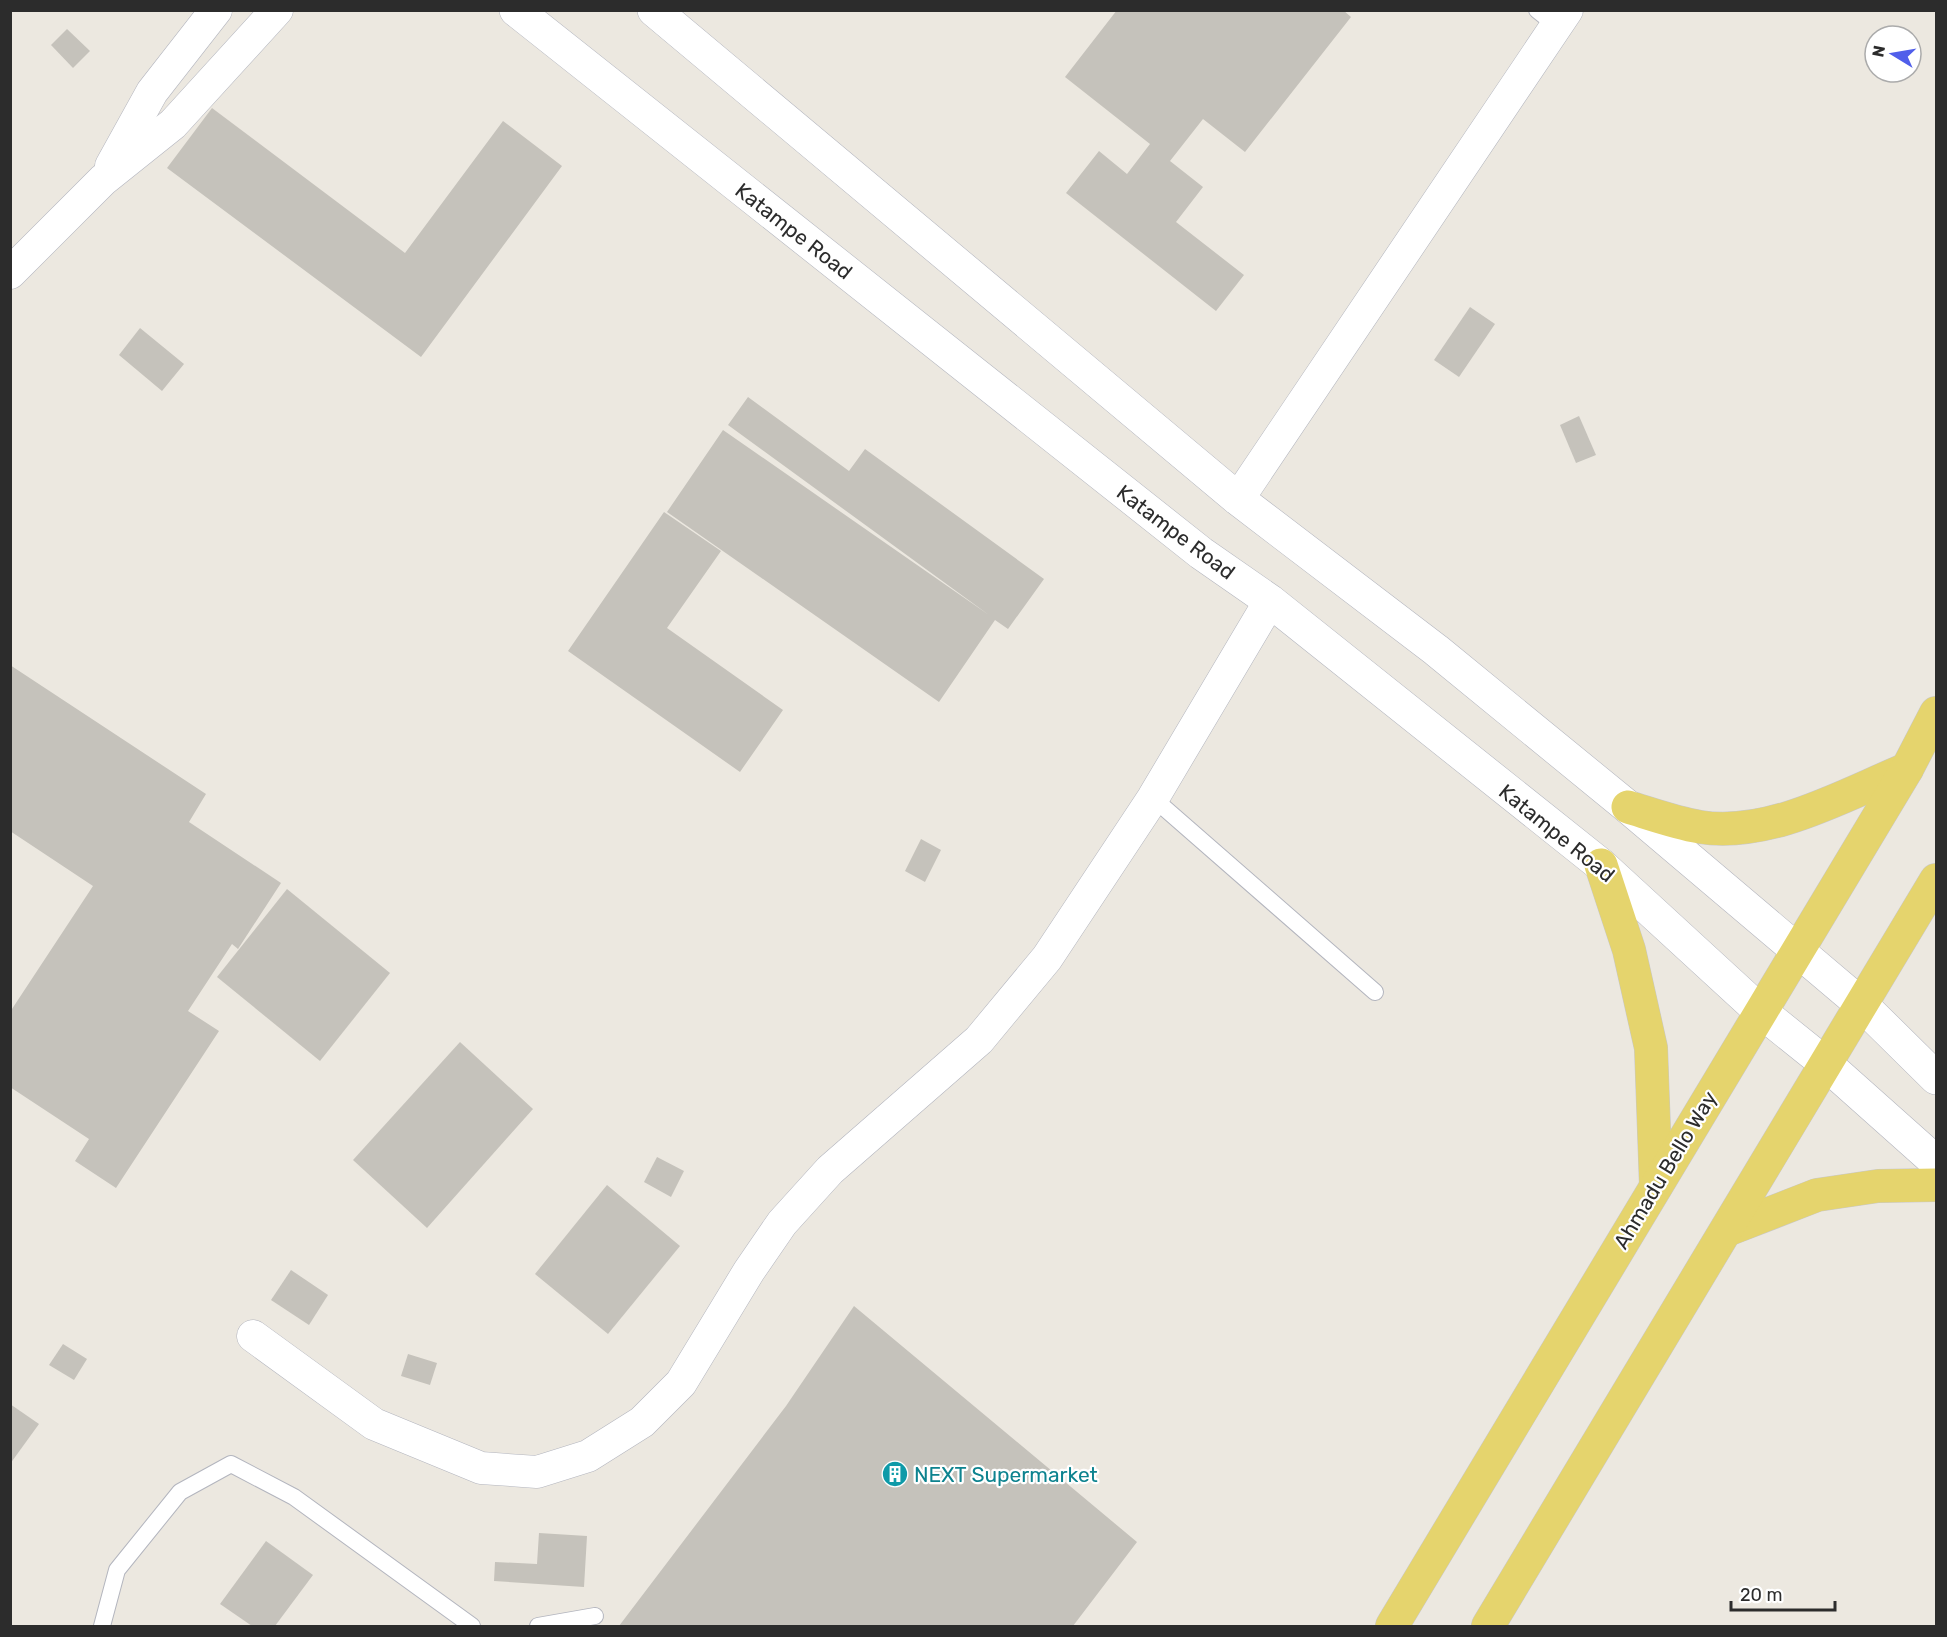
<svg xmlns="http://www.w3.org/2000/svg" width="1947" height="1637" viewBox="0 0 1947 1637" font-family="Rubik,sans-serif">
  <rect width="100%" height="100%" fill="#ece8e0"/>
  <!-- building -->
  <g fill="#c5c2bb">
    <path d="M1117,10H1343L1351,17L1245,152L1203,119L1170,161L1203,187L1176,222L1244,275L1216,311L1066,193L1099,151L1127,174L1150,144L1065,77Z"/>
    <path d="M67,29L90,51L73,68L51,45Z"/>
    <path d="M212,108L405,253L503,121L562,166L421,357L167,168Z"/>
    <path d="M1470,307L1495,324L1459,377L1434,360Z"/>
    <path d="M140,328L184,364L162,391L119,355Z"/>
    <path d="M748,397L849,471L865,449L1044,579L1008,629L995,620L939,702L667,512L723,430L989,615L728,425Z"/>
    <path d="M1579,416L1596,455L1576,463L1560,425Z"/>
    <path d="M664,512L721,551L667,628L783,710L740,772L568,651Z"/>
    <path d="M10,665L206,794L189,822L281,883L238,949L232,944L188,1011L219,1031L116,1188L75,1161L89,1139L10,1087V1012L93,886L10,831Z"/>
    <path d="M921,839L941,850L925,882L905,871Z"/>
    <path d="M287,889L390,973L320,1061L217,977Z"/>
    <path d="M460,1042L533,1109L427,1228L353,1160Z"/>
    <path d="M657,1157L684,1171L671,1197L644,1182Z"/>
    <path d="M607,1185L680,1246L608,1334L535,1274Z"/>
    <path d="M291,1270L328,1295L309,1325L271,1300Z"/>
    <path d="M854,1306L1137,1542L1073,1626H619L786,1406Z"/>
    <path d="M63,1344L87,1359L74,1380L49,1365Z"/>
    <path d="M408,1354L437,1363L430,1385L401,1376Z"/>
    <path d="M10,1404L39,1424L10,1464Z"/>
    <path d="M539,1533L587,1536L584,1587L494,1581L495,1562L537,1564Z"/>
    <path d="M266,1541L313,1575L275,1626H252L220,1604Z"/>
  </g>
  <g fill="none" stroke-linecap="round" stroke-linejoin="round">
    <!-- lane casing -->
    <g stroke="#b3b5be" stroke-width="18">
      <g id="lane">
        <path d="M1537,10L1557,26"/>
        <path d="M1153,798L1375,992"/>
        <path d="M102,1626L117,1570L180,1492L231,1464L294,1497L472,1626"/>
        <path d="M538,1626L595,1616"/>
      </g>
    </g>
    <!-- street casing -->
    <g stroke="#b3b5be" stroke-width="33">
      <g id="street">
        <path d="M111,166L152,92L216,10"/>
        <path d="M10,273L103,180L173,124L277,10"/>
        <path d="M1238,499L1567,10"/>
        <path d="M253,1336L374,1424L481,1468L537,1472L588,1456L642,1422L681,1383L749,1271L782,1223L830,1170L979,1040L1047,958L1153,798L1270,601"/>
      </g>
    </g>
    <!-- secondary casing -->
    <g stroke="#b3b5be" stroke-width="34">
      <g id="secondary">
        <path d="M516,10L1201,553L1270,601L1601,865L1760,1011L1826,1064L1936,1162"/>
        <path d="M654,10L1238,499L1436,650L1628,807L1862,1005L1936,1078"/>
      </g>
    </g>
    <!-- primary casing -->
    <g stroke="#c8c8c8" stroke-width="34">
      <g id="primary">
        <path d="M1628,807C1651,814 1676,823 1700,827C1770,838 1844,795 1907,769"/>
        <path d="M1601,865L1629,950L1651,1048L1656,1186"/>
        <path d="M1727,1230L1817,1195L1878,1186L1936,1185"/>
        <path d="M1392,1626L1907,769L1936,713"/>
        <path d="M1488,1626L1936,880"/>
      </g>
    </g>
    <!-- lane -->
    <use href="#lane" stroke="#fff" stroke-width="16"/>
    <!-- street -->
    <use href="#street" stroke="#fff" stroke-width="32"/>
    <!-- secondary -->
    <use href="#secondary" stroke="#fff" stroke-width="33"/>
    <!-- primary -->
    <use href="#primary" stroke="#e5d46d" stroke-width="33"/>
  </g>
  <!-- icons -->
  <defs>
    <g id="building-disc" transform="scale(1.35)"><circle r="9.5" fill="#0f9aa8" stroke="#fff"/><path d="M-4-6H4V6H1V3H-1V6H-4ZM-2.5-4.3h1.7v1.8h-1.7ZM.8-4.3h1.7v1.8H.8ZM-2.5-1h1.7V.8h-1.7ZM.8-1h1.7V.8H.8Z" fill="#fff"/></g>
  </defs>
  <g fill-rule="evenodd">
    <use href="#building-disc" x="895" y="1474"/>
  </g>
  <g text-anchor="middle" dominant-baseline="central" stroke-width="4.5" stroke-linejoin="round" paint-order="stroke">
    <!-- street labels -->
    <g font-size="21" fill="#2c2c2c" stroke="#fff">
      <text transform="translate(794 231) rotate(38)">Katampe Road</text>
      <text transform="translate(1176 532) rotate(37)">Katampe Road</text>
      <text transform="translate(1557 833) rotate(39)">Katampe Road</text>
      <text transform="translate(1665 1170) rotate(-59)">Ahmadu Bello Way</text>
    </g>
    <!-- culture labels -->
    <g font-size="21" fill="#0d838f" stroke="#fff" text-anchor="start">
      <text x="914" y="1474">NEXT Supermarket</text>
    </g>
  </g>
  <!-- border -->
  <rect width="1947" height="1637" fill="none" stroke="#2c2c2c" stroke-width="24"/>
  <!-- north arrow -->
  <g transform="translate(1893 54) rotate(281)"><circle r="28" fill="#ffffff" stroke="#ababab" stroke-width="1.5"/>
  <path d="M0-4.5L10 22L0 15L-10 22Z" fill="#505eea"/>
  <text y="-9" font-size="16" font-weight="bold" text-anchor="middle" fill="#2c2c2c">N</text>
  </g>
  <!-- scale -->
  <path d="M1731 1601v9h104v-9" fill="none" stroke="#2c2c2c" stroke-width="3"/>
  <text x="1740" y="1601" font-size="18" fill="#2c2c2c" stroke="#ffffff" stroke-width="4.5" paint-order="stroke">20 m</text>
</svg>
